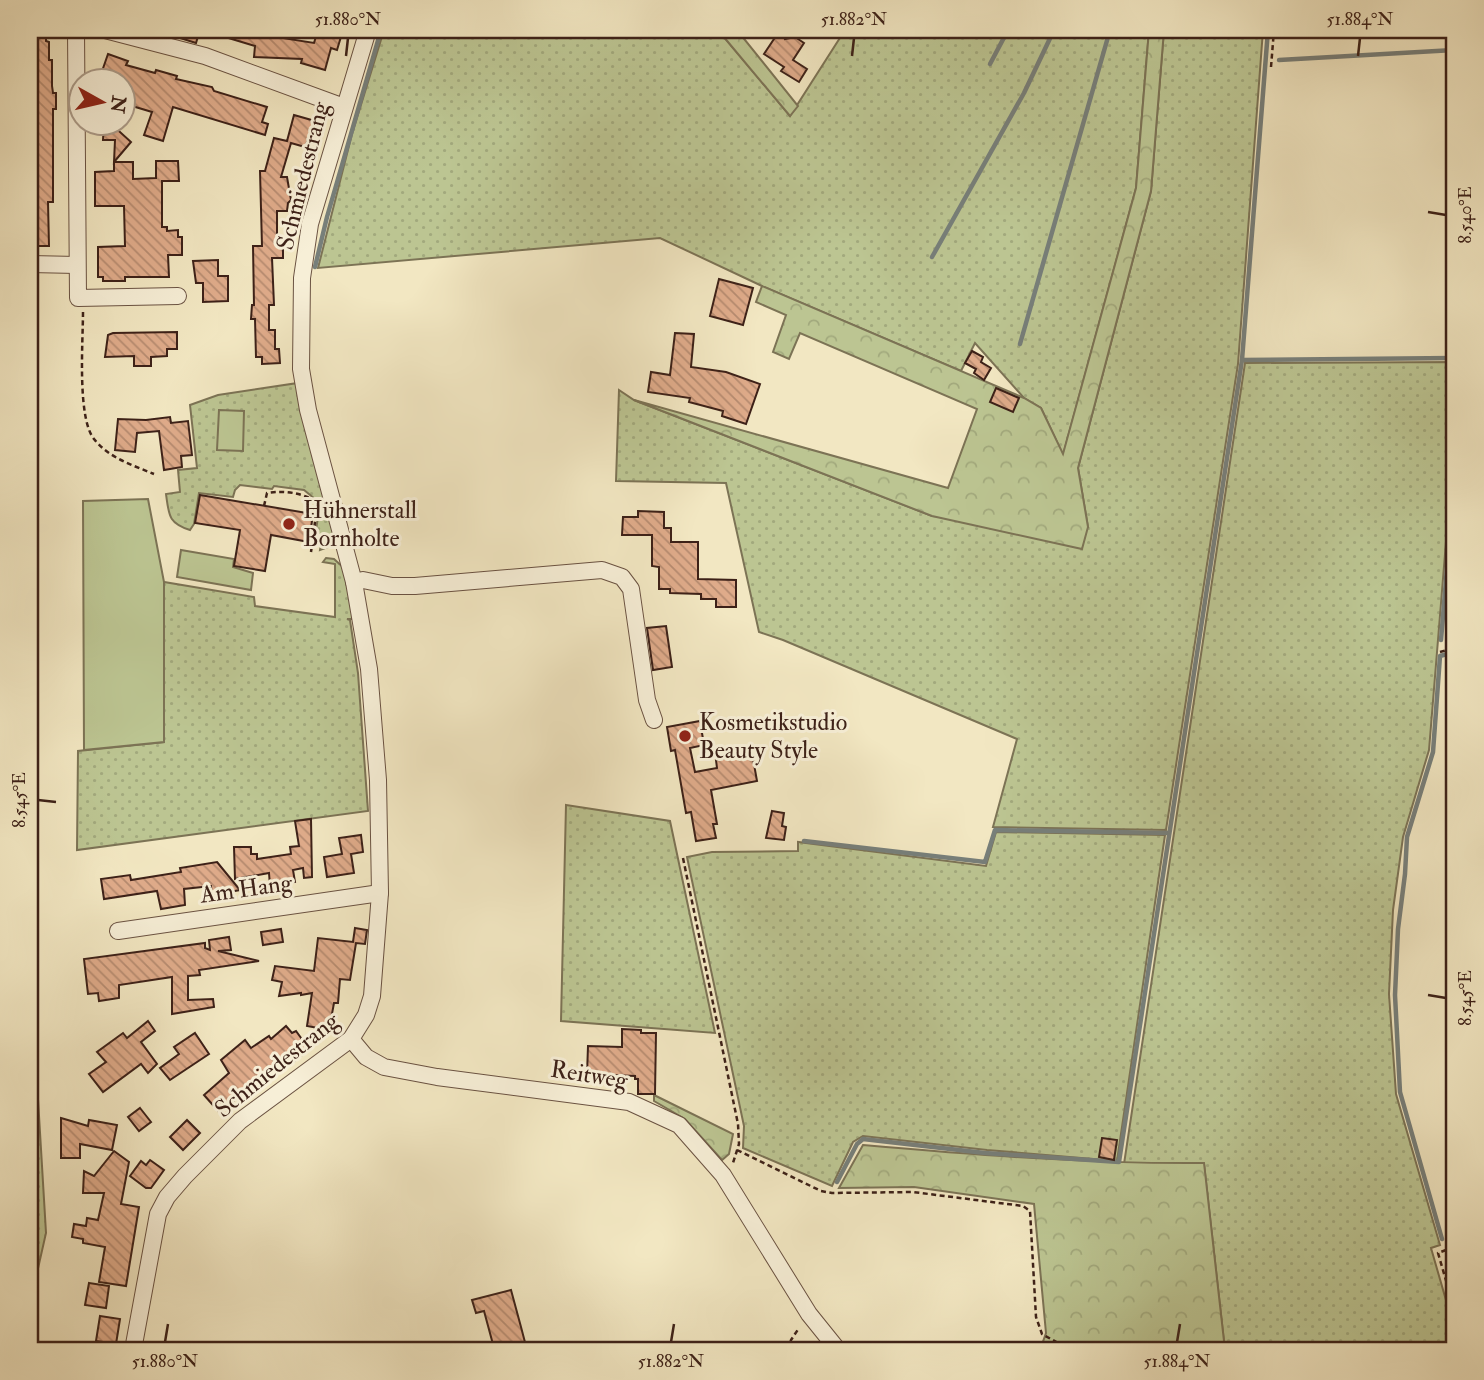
<svg xmlns="http://www.w3.org/2000/svg" width="1484" height="1380" viewBox="0 0 1484 1380" font-family="'IM FELL Double Pica',serif">
  <defs>
    <pattern id="grass-dots" width="8" height="8" patternUnits="userSpaceOnUse" patternTransform="scale(1.75)"><rect width="8" height="8" fill="#bcc592"/><path d="M2 2h.1M6 6h.1" fill="none" stroke="#a2a97d" stroke-width="1.8" stroke-linecap="round"/></pattern>
    <pattern id="forest-crowns" width="20" height="18" patternUnits="userSpaceOnUse" patternTransform="scale(1.75)"><rect width="20" height="18" fill="#bcc592"/><path d="M2 6a3 3 0 1 1 6 0M12 15a3 3 0 1 1 6 0" fill="none" stroke="#a2a97d"/></pattern>
    <pattern id="building-back-hatch" width="6" height="6" patternUnits="userSpaceOnUse" patternTransform="scale(1.75)"><rect width="6" height="6" fill="#dfab8a"/><path d="M-1 5l2 2M0 0l6 6M5-1l2 2" fill="none" stroke="#b68b70"/></pattern>
  </defs>
  <rect width="100%" height="100%" fill="#f2e7c2"/>
  <filter id="stains"><feTurbulence type="fractalNoise" baseFrequency=".00286" numOctaves="4"/><feColorMatrix values="0 0 0 0 .2 0 0 0 0 .09 0 0 0 0 .02 0 0 0 .5 -.17"/></filter>
  <radialGradient id="worn" r=".72"><stop offset=".6" stop-color="#630" stop-opacity="0"/><stop offset="1" stop-color="#630" stop-opacity=".3"/></radialGradient>
  <!-- grass -->
  <g fill="url(#grass-dots)" stroke="#7c7355" stroke-width="2">
    <path d="M384,30H718L790,116L845,30H1149L1136,188L1063,455L1041,408L1024,398L975,343L961,371L762,286L660,238L318,268L352,134Z"/>
    <path d="M1164,30H1263L1238,364L1166,830L993,827L1017,739L783,640L759,632L726,483L616,481L619,390L634,400L932,516L1088,527L1078,468L1151,191Z"/>
    <path d="M1454,362V444L1429,750L1403,837L1393,910L1389,994L1396,1094L1440,1245L1431,1248L1454,1328V1350H1225L1204,1164H1124L1245,363Z"/>
    <path d="M298,383L324,498L315,499L304,490L274,486L272,489L240,485L235,490L233,497L199,493L194,524L190,530C168,523 169,515 166,494L180,492L178,470L197,468L190,405L218,395Z"/>
    <path d="M320,505L327,507L334,535L331,546L320,550L321,544L314,542Z"/>
    <path d="M326,558L334,559L345,569L355,619H347L350,620L358,673L368,811L77,850L78,751L164,742V582L254,597L255,606L335,617V564L323,562Z"/>
    <path d="M566,805L670,821L715,1033L561,1021Z"/>
    <path d="M996,832L1165,835L1117,1161L987,1150L863,1136L853,1142L832,1186L743,1148L744,1126L687,857L712,852L798,851V842L986,866Z"/>
    <path d="M30,1096L38,1099L46,1233L30,1304Z"/>
  </g>
  <!-- forest -->
  <g fill="url(#forest-crowns)" stroke="#7c7355" stroke-width="2">
    <path d="M718,30H737L798,106L790,116Z"/>
    <path d="M1149,30H1164L1151,191L1078,468L1088,527L1082,549L932,516L634,400L948,488L977,409L800,333L789,359L773,352L786,315L756,302L762,286L1024,398L1041,408L1063,454L1136,188Z"/>
    <path d="M654,1095L733,1134L729,1154L722,1160L685,1119L654,1101Z"/>
    <path d="M863,1145C977,1155 1090,1164 1204,1163L1225,1350H1040L1046,1333L1034,1204L914,1187L839,1188Z"/>
  </g>
  <!-- garden -->
  <g fill="#bcc592" stroke="#7c7355" stroke-width="2">
    <path d="M219,410L244,411L243,451L217,450Z"/>
    <path d="M148,499L164,582V742L84,750L83,501Z"/>
    <path d="M181,550L234,559L233,567L253,573L251,590L177,577Z"/>
  </g>
  <g fill="none" stroke-linecap="round" stroke-linejoin="round">
    <!-- stream -->
    <g stroke="#777f7a" stroke-width="4.5">
      <path d="M1268,30L1242,360L1454,358"/>
      <path d="M1279,60L1454,50"/>
      <path d="M990,64L1008,30"/>
      <path d="M932,257L1024,93L1054,30"/>
      <path d="M315,267L327,217L381,30"/>
      <path d="M1020,344L1110,30"/>
      <path d="M1441,640L1454,484"/>
      <path d="M804,841L985,862L995,830L1169,833"/>
      <path d="M837,1182L857,1144L863,1139L985,1153L1119,1162L1242,360"/>
      <path d="M1442,1239L1400,1092L1395,995L1398,929L1405,874L1407,837L1433,752L1440,656L1454,652"/>
      <path d="M1448,1261L1454,1282"/>
    </g>
  </g>
  <!-- building -->
  <g fill="url(#building-back-hatch)" stroke="#3d2118" stroke-width="2">
    <path d="M164,30H200L196,43L164,33Z"/>
    <path d="M213,30H277L276,37L314,43L318,30H343L337,50L331,48L325,70L301,63L302,59L254,57L255,46L212,33Z"/>
    <path d="M780,30H783L785,39L795,37L804,43L793,60L807,69L799,82L781,71L784,67L764,54Z"/>
    <path d="M30,36H46V41L49,42V60H52V86L53,93H56V109H53V202H48L49,246H30Z"/>
    <path d="M108,54L128,61L126,65L155,73L156,70L177,76L176,79L212,87L214,91L267,107L262,122L268,124L265,135L173,107L163,141L144,135L152,112L122,103V80H99Z"/>
    <path d="M294,115L315,121L305,147L291,143L281,177H287L291,200L288,203L287,211H277V236H283V258H272L274,305H269V330H275V349H279L280,363L262,364V357H256L255,319H251L252,305H254L253,246H262L260,171H265L274,138L287,141Z"/>
    <path d="M104,122H109L131,142L114,162L115,140H103Z"/>
    <path d="M156,161H178L179,181H162V227H167V231L178,230V237H182V255H168L169,277H125V281H103V277H98V247L125,246L124,206H95V172L114,171V162H133V179L156,178Z"/>
    <path d="M218,260V276H228V301L203,302V283H196L193,261Z"/>
    <path d="M719,279L753,288L743,325L710,316Z"/>
    <path d="M177,332V349H167V356L151,357V366H134V356L105,357L108,335L113,333Z"/>
    <path d="M675,333L694,334L691,367L726,372L760,384L746,424L722,416L723,411L689,402L690,398L648,392L651,372L670,375Z"/>
    <path d="M972,351L983,357L981,362L991,368L984,380L974,373L976,369L965,363Z"/>
    <path d="M996,388L1019,398L1013,412L990,402Z"/>
    <path d="M170,417L171,423L188,421L192,455L181,456L182,467L164,470L159,431L137,433L135,452L115,450L118,419L146,420Z"/>
    <path d="M200,495L313,514L309,542L271,535L265,571L234,566L240,530L195,523Z"/>
    <path d="M638,511L664,512V528H671V542H698V579L736,580V607H716V599H701V594L670,593V589H659V567L652,566V535H622L623,517H638Z"/>
    <path d="M666,626L672,667L653,670L647,628Z"/>
    <path d="M700,721L704,745L690,748L695,772L717,768L716,760L752,753L757,781L711,790L717,824H713L716,838L696,841L691,812L686,813L675,750L671,751L667,727Z"/>
    <path d="M772,811L784,813L782,826L786,827L784,840L766,838Z"/>
    <path d="M311,819L312,877L304,878L303,868L293,870L295,882L270,886L269,873L235,879L234,847H251V854H257V859L291,854L290,847L299,846L295,821Z"/>
    <path d="M361,835L363,852L351,854L354,873L327,877L324,857L342,854L339,838Z"/>
    <path d="M217,862L240,890L212,895L211,886L184,889L185,905L161,909L157,891L104,899L101,879L130,875L131,880L181,872L180,868Z"/>
    <path d="M355,928L367,930L365,944L356,943L350,980L340,979L338,1003H334L329,1030L307,1026L312,993L301,995V993L279,996L282,982L272,980L275,966L314,971L318,938L353,942Z"/>
    <path d="M281,929L283,942L263,945L261,932Z"/>
    <path d="M229,937L231,950L218,951L259,961L199,970L200,975L188,976V1000L213,999L214,1007L172,1014V977L119,985V998L99,1001L98,993L88,994L84,959L205,943V948L210,950L209,940Z"/>
    <path d="M148,1021L155,1031L141,1042L157,1064L148,1073L141,1064L103,1092L89,1074L106,1062L97,1052L123,1033L127,1038Z"/>
    <path d="M286,1026L292,1033L296,1031L309,1049L290,1065L286,1060L252,1085L220,1113L204,1095L229,1073L221,1060L245,1040L251,1048L269,1036L271,1039Z"/>
    <path d="M622,1029L641,1030V1033H656L655,1094H638V1079H635V1076L612,1075V1080L596,1079V1075H587L588,1046L622,1047Z"/>
    <path d="M195,1033L209,1054L170,1080L160,1068L179,1054L174,1047Z"/>
    <path d="M140,1108L151,1122L139,1131L128,1117Z"/>
    <path d="M61,1118L88,1126L89,1120L117,1125L112,1150L80,1144V1158H61Z"/>
    <path d="M187,1120L200,1133L183,1150L170,1137Z"/>
    <path d="M1102,1138L1117,1140L1114,1160L1099,1157Z"/>
    <path d="M114,1151L129,1162L121,1204L139,1207L126,1286L99,1282L105,1247L83,1243V1239L72,1237L74,1224L86,1226L87,1218L98,1220L104,1193H83L84,1171L94,1176Z"/>
    <path d="M150,1160L164,1170L151,1188H146L130,1176L141,1161L146,1165Z"/>
    <path d="M89,1283L109,1286L106,1308L85,1305Z"/>
    <path d="M511,1290L521,1327L527,1350H503L502,1346L494,1348L484,1311L476,1313L472,1300Z"/>
    <path d="M100,1316L120,1319L116,1344L96,1341Z"/>
  </g>
  <g fill="none" stroke-linecap="round" stroke-linejoin="round">
    <!-- minor casing -->
    <g stroke="#6a5242" stroke-width="18">
      <g id="minor">
        <path d="M76,30L78,298L178,296"/>
        <path d="M105,30L205,56L344,107"/>
        <path d="M30,264L77,265"/>
        <path d="M354,582L363,580L392,586H415L602,570L622,577L631,589L647,700L654,720"/>
        <path d="M118,931L380,893"/>
        <path d="M351,1039L366,1057L384,1067L437,1077L629,1102L679,1125L723,1175L809,1314L838,1350"/>
        <path d="M133,1350L158,1214L167,1197L185,1176L240,1121L351,1039L366,1015L372,996L380,893L378,780L369,669L354,582L308,410L301,369L302,278L310,224L368,30"/>
      </g>
    </g>
    <!-- path -->
    <g stroke="#3d2118" stroke-width="2.5" stroke-dasharray="5 3.5" stroke-linecap="butt">
      <path d="M1271,67L1274,30"/>
      <path d="M83,312C83,341 77,418 94,439C109,458 132,465 154,474"/>
      <path d="M264,506L267,493C286,490 301,493 318,502"/>
      <path d="M311,552L317,507"/>
      <path d="M1440,652L1454,648"/>
      <path d="M683,858L738,1124L739,1144L733,1163"/>
      <path d="M737,1150L821,1191L832,1193L913,1192L1023,1206L1030,1211L1036,1317L1042,1334L1058,1343L1189,1346"/>
      <path d="M1454,1247L1438,1253L1454,1308"/>
      <path d="M788,1350L791,1340L799,1328"/>
    </g>
    <!-- minor -->
    <use href="#minor" stroke="#f7efd7" stroke-width="16"/>
  </g>
  <!-- ticks -->
  <path fill="none" stroke="#3d2118" stroke-width="2.5" d="M346,56L348,38M852,56L854,38M1358,56L1360,38M1428,212L1446,215M38,800L56,802M1428,995L1446,998M165,1342L168,1324M671,1342L674,1324M1177,1342L1180,1324"/>
  <!-- markers -->
  <g fill="#8f2418" stroke="#f7efd7" stroke-width="2.5">
    <circle cx="289" cy="524" r="7"/>
    <circle cx="685" cy="736" r="7"/>
  </g>
  <g text-anchor="middle" dominant-baseline="central" stroke-width="6" stroke-linejoin="round" paint-order="stroke">
    <!-- street labels -->
    <g font-size="24" fill="#3d2118" stroke="#f7efd7">
      <text transform="translate(303 176) rotate(-76)">Schmiedestrang</text>
      <text transform="translate(246 889) rotate(-8)">Am Hang</text>
      <text transform="translate(277 1065) rotate(-39)">Schmiedestrang</text>
      <text transform="translate(589 1075) rotate(9)">Reitweg</text>
    </g>
    <!-- poi labels -->
    <g font-size="24" fill="#3d2118" stroke="#f7efd7" text-anchor="start">
      <text x="303" y="510">Hühnerstall<tspan x="303" dy="28">Bornholte</tspan></text>
      <text x="699" y="722">Kosmetikstudio<tspan x="699" dy="28">Beauty Style</tspan></text>
    </g>
  </g>
  <!-- margin -->
  <rect width="1484" height="1380" fill="none" stroke="#f2e7c2" stroke-width="77"/>
  <!-- north arrow -->
  <g transform="translate(102 102) rotate(98)"><circle r="33" fill="#f7efd7" stroke="#ad9d8b" stroke-width="2"/>
  <path d="M0-5L12 26L0 18L-12 26Z" fill="#8f2418"/>
  <text y="-10" font-size="19" font-weight="bold" text-anchor="middle" fill="#3d2118">N</text>
  </g>
  <rect x="38" y="38" width="1408" height="1304" fill="none" stroke="#3d2118" stroke-width="2.5"/>
  <g font-size="18" text-anchor="middle" fill="#3d2118">
    <text x="348" y="25">51.880°N</text>
    <text x="854" y="25">51.882°N</text>
    <text x="1360" y="25">51.884°N</text>
    <text transform="translate(1465 215) rotate(-90)" y="6">8.540°E</text>
    <text transform="translate(19 800) rotate(-90)" y="6">8.545°E</text>
    <text transform="translate(1465 998) rotate(-90)" y="6">8.545°E</text>
    <text x="165" y="1367">51.880°N</text>
    <text x="671" y="1367">51.882°N</text>
    <text x="1177" y="1367">51.884°N</text>
  </g>
  <rect width="100%" height="100%" filter="url(#stains)"/>
  <rect width="100%" height="100%" fill="url(#worn)"/>
</svg>
